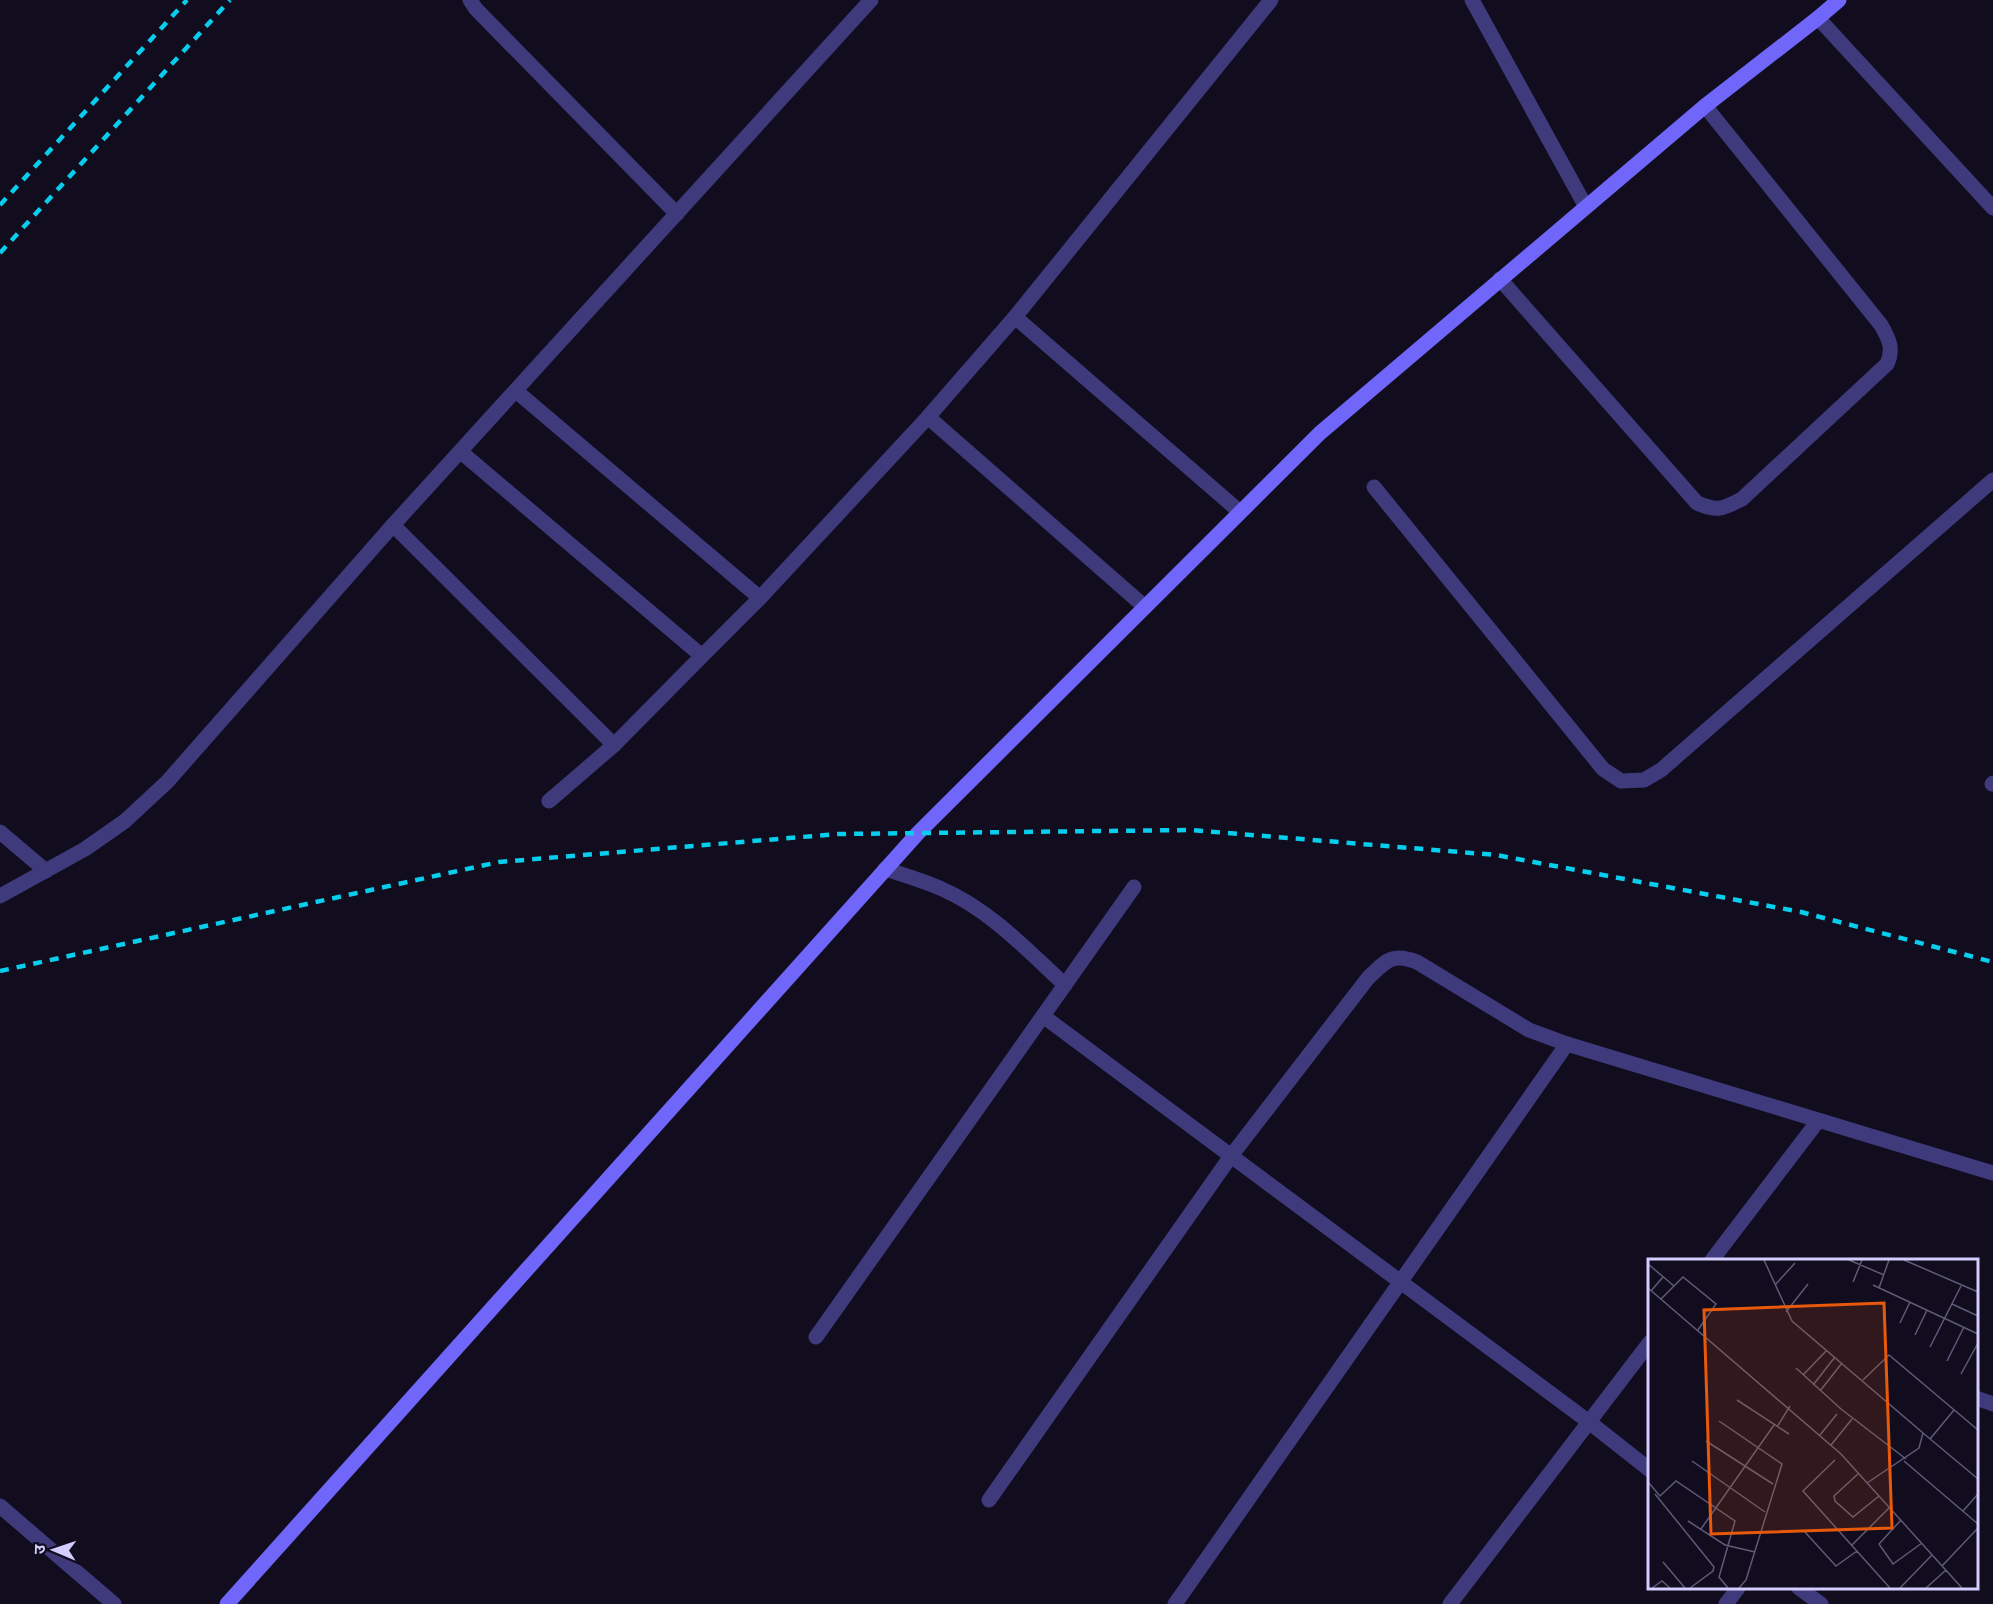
<svg xmlns="http://www.w3.org/2000/svg" width="1993" height="1604" viewBox="0 0 1993 1604" font-family="'Fira Sans','Noto Sans Devanagari',sans-serif">
  <rect width="100%" height="100%" fill="#110d1f"/>
  <g fill="none" stroke-linecap="round" stroke-linejoin="round">
    <!-- lane -->
    <path stroke="#3f3a7c" stroke-width="15" d="M928,417L968,452"/>
    <!-- street -->
    <g stroke="#3f3a7c" stroke-width="15">
      <path d="M470,0L476,9L677,214"/>
      <path d="M1472,0L1586,207"/>
      <path d="M1818,18L1993,208"/>
      <path d="M1500,279L1697,503C1718,512 1722,509 1742,499L1887,364C1894,349 1889,339 1881,325L1705,106"/>
      <path d="M1015,317L1240,512"/>
      <path d="M516,391L760,598"/>
      <path d="M461,452L702,656"/>
      <path d="M968,452L1145,607"/>
      <path d="M1374,487L1603,769L1621,781L1644,780L1661,770L1993,480"/>
      <path d="M393,525L614,745"/>
      <path d="M1992,784L1993,783"/>
      <path d="M549,801L614,745L702,656L760,598L928,417L1015,317L1271,0"/>
      <path d="M0,832L46,871"/>
      <path d="M885,869C904,875 924,881 942,889C990,910 1027,950 1065,985"/>
      <path d="M0,896L85,849L125,821L167,782L393,525L871,0"/>
      <path d="M1043,1016L1589,1422L1650,1470"/>
      <path d="M1712,1260L1818,1121"/>
      <path d="M816,1337L1134,887"/>
      <path d="M1976,1398L1993,1404"/>
      <path d="M989,1500L1231,1156L1368,978C1386,961 1392,952 1417,962L1529,1030L1567,1044L1993,1173"/>
      <path d="M0,1506L114,1604"/>
      <path d="M1799,1588L1821,1604"/>
      <path d="M1175,1604L1567,1044"/>
      <path d="M1450,1604L1650,1342"/>
      <path d="M1726,1604L1738,1588"/>
    </g>
    <!-- secondary -->
    <path stroke="#7067fa" stroke-width="15" d="M227,1604L918,833L1320,433L1705,106L1818,18L1839,0"/>
    <!-- rail -->
    <g stroke="#08ceed" stroke-width="4.5" stroke-dasharray="9 8" stroke-linecap="butt">
      <path d="M0,205L187,0"/>
      <path d="M0,253L230,0"/>
      <path d="M0,971L499,862L838,834L1191,830L1496,855L1801,912L1993,962"/>
    </g>
  </g>
  <!-- overview -->
  <g transform="translate(1648 1259)">
    <rect width="330" height="330" fill="#110d1f"/>
    <path fill="none" stroke="#5f5a78" stroke-width="1.5" d="M116,1L144,62L275,174L271,189L219,224M201,1L236,16M256,1L330,33M0,5L26,27M205,23L214,1M127,26L147,4M225,26L330,75M0,29L193,195L314,329M231,29L241,1M3,32L15,18M13,40L35,18L68,45L50,71M304,45L330,57M138,53L160,25M252,64L262,43M267,76L279,51M282,88L313,27M299,102L316,68M148,109L193,150L258,200M313,115L330,84M155,116L179,91M215,121L241,96L330,171M165,126L187,98M172,132L194,104M89,141L141,175M71,162L134,205L98,321L91,329M129,168L142,147M275,174L330,220M172,176L189,155M282,180L306,151M58,182L125,225M183,186L204,160M187,201L155,232L242,329M44,202L117,253M256,202L330,265M211,214L186,237L187,242L205,258L231,237M0,223L12,237L28,222L87,262L71,318L80,329M7,235L66,308L65,312L42,329M315,252L330,235M253,261L231,285L245,305L274,284M40,262L77,286L107,293M53,270L126,166M156,272L188,307L209,292M204,286L241,249M15,303L37,329M294,307L330,269M4,329L14,322L22,329M252,329L284,296M278,329L298,311"/>
    <path fill="#e8590c" fill-opacity="0.15" stroke="#e8590c" stroke-width="3" d="M236,44L244,269L63,275L56,51Z"/>
    <rect width="330" height="330" fill="none" stroke="#d4cdfd" stroke-width="3"/>
  </g>
  <!-- north arrow -->
  <g transform="translate(54 1550) rotate(272)" stroke="#110d1f" stroke-width="4.5" paint-order="stroke">
  <path d="M0-4.5L10 22L0 15L-10 22Z" fill="#d4cdfd"/>
  <text y="-9" font-size="16" font-weight="bold" text-anchor="middle" fill="#d4cdfd">उ</text>
  </g>
</svg>
